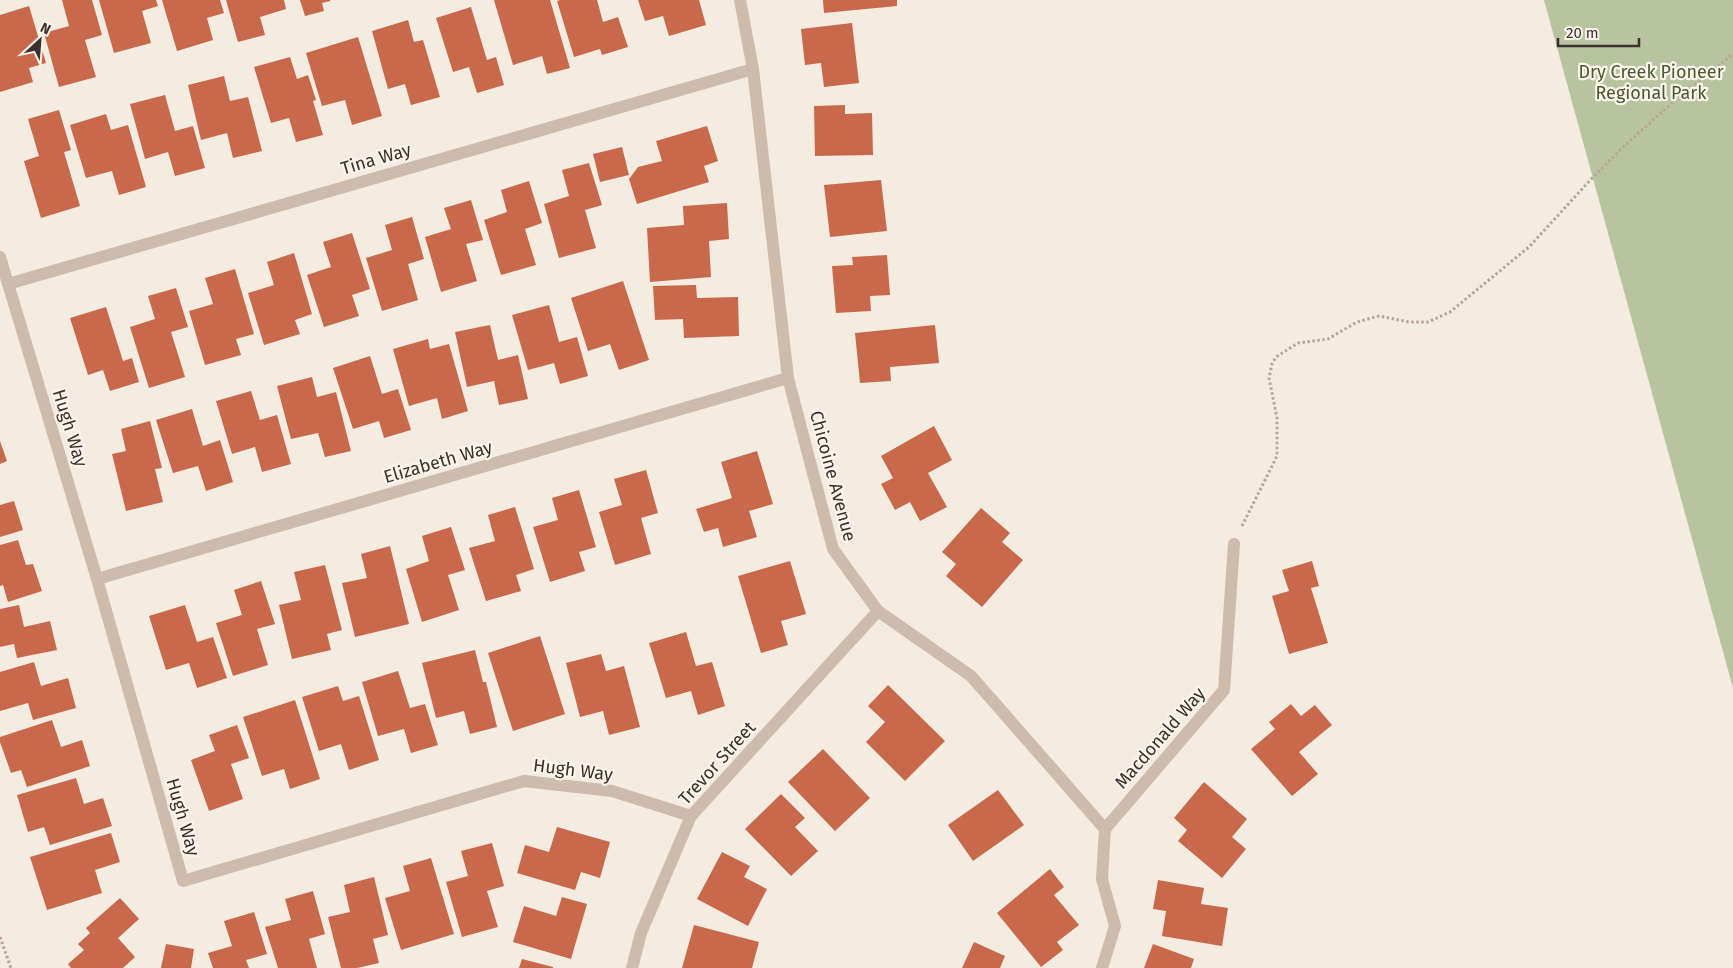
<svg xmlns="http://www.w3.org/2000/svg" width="1733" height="968" viewBox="0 0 1733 968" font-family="'Fira Sans',sans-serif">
  <rect width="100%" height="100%" fill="#f4ebe1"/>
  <!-- green -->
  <path fill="#b8c4a0" d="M1544,0H1733V688Z"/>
  <!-- building -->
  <g fill="#c8694b">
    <path d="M62,0H92L102,35L85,40L96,77L59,87L44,33L69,26Z"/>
    <path d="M99,0H156L158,6L142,11L151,43L114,53Z"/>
    <path d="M162,0H220L224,13L207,18L213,40L177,51Z"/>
    <path d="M226,0H284L286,9L260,17L265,35L238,42Z"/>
    <path d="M300,0H330V1L322,3L324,11L305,16Z"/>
    <path d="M494,0H550L570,68L547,74L542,56L513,65Z"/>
    <path d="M560,0H597L603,22L618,17L628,47L602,55L600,49L574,57L557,1Z"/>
    <path d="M638,0H699L706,25L669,36L663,16L645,21Z"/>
    <path d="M823,0H897V6L824,13Z"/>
    <path d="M29,6L46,63L29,68L33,82L0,92V15Z"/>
    <path d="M471,7L487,60L496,57L504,85L477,93L469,67L453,72L436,18Z"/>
    <path d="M408,20L414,42L423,40L440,97L411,105L405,84L388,89L372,31Z"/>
    <path d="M852,23L859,83L824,87L821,63L805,65L801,29Z"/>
    <path d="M358,37L382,116L352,125L345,100L322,106L306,53Z"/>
    <path d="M290,57L297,79L308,75L316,100L313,101L323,135L296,142L289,118L271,123L254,67Z"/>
    <path d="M224,76L230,101L248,97L262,151L233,158L227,133L201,140L188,85Z"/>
    <path d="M165,95L175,131L193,126L205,168L175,176L168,152L145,159L130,104Z"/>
    <path d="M845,105V114L872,113L873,155L815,156L814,106Z"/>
    <path d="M59,110L71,150L64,152L80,206L41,218L24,161L39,156L28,119Z"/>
    <path d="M106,114L111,130L128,125L146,187L119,195L112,171L86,178L70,125Z"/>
    <path d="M707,126L718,161L704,166L709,182L637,204L629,179L638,167L662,161L656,141Z"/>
    <path d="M622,147L629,175L600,182L593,154Z"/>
    <path d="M589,163L602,205L585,210L596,248L559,258L544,204L569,196L562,170Z"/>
    <path d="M881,180L887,231L830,237L824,185Z"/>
    <path d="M529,181L542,223L525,229L536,265L501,275L484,220L507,212L501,190Z"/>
    <path d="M471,200L483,240L466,244L477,281L441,292L425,237L451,229L444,208Z"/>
    <path d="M727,203L729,239L709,241L711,277L650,282L647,228L684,225L683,206Z"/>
    <path d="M412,217L424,259L408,264L418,300L382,311L366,258L392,250L385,225Z"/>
    <path d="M352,233L370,289L352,295L359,316L324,327L307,275L331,267L323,242Z"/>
    <path d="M294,253L312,314L295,320L300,334L264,345L248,293L274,285L267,262Z"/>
    <path d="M887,255L890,295L870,296L871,311L836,313L832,266L853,265L852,257Z"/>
    <path d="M235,269L254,334L236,339L241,355L205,365L189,311L213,304L205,278Z"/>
    <path d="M623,281L649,360L619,370L610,344L588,351L571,298Z"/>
    <path d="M696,285L697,298L738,297L739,336L684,338L683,319L655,320L653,286Z"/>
    <path d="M176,288L188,327L171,332L185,377L149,388L130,327L155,319L148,296Z"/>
    <path d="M549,305L559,342L577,337L588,376L560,384L554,363L528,370L512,315Z"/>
    <path d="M106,307L123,361L132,358L139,382L110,391L103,370L88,375L70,318Z"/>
    <path d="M490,325L498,360L518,355L528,399L499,405L494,381L467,387L455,332Z"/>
    <path d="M935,325L939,363L890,367L891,381L860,383L855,333Z"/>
    <path d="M428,339L430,349L449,344L468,411L442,419L437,398L409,406L393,349Z"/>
    <path d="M370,356L382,394L398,389L411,430L384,438L379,421L353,429L333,368Z"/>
    <path d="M312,377L317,397L336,392L351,451L325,457L318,433L291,439L277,386Z"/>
    <path d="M251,391L260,420L277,415L291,464L262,472L255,447L232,454L216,401Z"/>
    <path d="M192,409L203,446L220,440L233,482L206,491L198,466L173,473L156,420Z"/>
    <path d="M150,421L162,468L155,469L163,502L126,511L112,454L126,451L121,429Z"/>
    <path d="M934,426L952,460L928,473L947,507L920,521L910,502L895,510L881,484L893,478L881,456Z"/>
    <path d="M0,441L7,461L0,464Z"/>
    <path d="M757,451L773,504L749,511L757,537L723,547L718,528L704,532L696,509L732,498L721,462Z"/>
    <path d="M646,470L658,513L641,518L651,554L615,565L599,512L622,505L614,479Z"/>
    <path d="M579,490L596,547L579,552L585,571L550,582L533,527L558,520L552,498Z"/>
    <path d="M14,501L23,530L0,537V505Z"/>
    <path d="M515,507L534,569L516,575L521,591L486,601L469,548L495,541L488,515Z"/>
    <path d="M981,508L1010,533L1002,542L1023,560L982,607L946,576L956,564L942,552Z"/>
    <path d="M451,527L465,570L448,575L459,610L422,622L406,569L429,561L422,536Z"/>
    <path d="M18,540L26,565L33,564L42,591L8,602L3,585L0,586V545Z"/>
    <path d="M390,546L409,624L355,637L342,583L367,578L361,554Z"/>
    <path d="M790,561L806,614L781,621L788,645L761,653L738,576Z"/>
    <path d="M1312,561L1319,586L1311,588L1328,643L1289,654L1272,596L1289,591L1282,570Z"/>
    <path d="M325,565L342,630L327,634L331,650L292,659L279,605L301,600L294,572Z"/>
    <path d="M261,581L275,624L257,629L268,665L233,676L216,623L242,615L234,590Z"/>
    <path d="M19,605L24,627L50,621L57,650L17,658L14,644L0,647V609Z"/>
    <path d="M185,605L197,642L213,637L227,678L197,688L189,663L166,670L149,616Z"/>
    <path d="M686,632L696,666L712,662L725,706L698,715L691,691L666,698L649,643Z"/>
    <path d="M540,636L565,714L513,731L488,653Z"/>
    <path d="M475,650L483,682H486L497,727L470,734L464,711L436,718L422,663Z"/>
    <path d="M601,654L606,671L624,666L640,727L609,735L603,711L580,717L566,663Z"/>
    <path d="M34,662L41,686L68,678L76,708L33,720L28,703L0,711V672Z"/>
    <path d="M398,671L410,708L425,704L438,745L411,753L404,729L378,736L362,682Z"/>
    <path d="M888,685L945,741L905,781L866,742L885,722L868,706Z"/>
    <path d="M338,686L343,701L359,696L379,760L349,770L341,744L319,751L302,697Z"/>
    <path d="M295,700L320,779L290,789L284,769L262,776L243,717Z"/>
    <path d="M1291,704L1301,716L1315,705L1332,725L1299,752L1318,774L1292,796L1251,749L1275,729L1269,722Z"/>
    <path d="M52,720L61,747L82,740L90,766L27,787L21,770L11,773L0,742V737Z"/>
    <path d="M237,725L249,758L231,764L243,799L209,811L191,760L215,751L209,735Z"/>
    <path d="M823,749L870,798L835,831L788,782Z"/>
    <path d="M76,778L84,804L103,798L112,826L50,845L44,827L28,832L17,795Z"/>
    <path d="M1204,782L1247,819L1232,837L1246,849L1222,878L1178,841L1187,830L1174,818Z"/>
    <path d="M998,790L1024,825L973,861L948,825Z"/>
    <path d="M781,794L805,818L795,827L818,851L791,876L745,829Z"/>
    <path d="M557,827L610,842L600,878L581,872L575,890L517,873L525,845L549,852Z"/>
    <path d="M111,833L120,862L95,870L102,893L47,910L30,857Z"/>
    <path d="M492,843L504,886L487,891L498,927L462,937L446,882L468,876L461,851Z"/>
    <path d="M722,852L750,866L744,877L767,889L748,926L697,899Z"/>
    <path d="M431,858L454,934L401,950L385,898L410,891L403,866Z"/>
    <path d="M1050,869L1064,887L1054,895L1079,925L1057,942L1063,950L1041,967L997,913Z"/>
    <path d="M374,877L388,935L373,939L379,963L357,968H341L328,917L350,912L344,885Z"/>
    <path d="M1158,880L1204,888L1201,904L1228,908L1222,946L1162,936L1166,911L1153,909Z"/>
    <path d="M313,891L325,934L309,939L317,968H278L265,927L291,920L285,899Z"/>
    <path d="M562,897L587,904L571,959L513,942L524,906L556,916Z"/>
    <path d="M120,898L139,919L118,938L135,957L123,968H71L68,964L84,950L78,944L90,933L86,928Z"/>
    <path d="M254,912L267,954L246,960L249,968H213L208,953L232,946L224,921Z"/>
    <path d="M694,925L759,942L752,968H682Z"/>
    <path d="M974,942L1005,956L1000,968H962Z"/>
    <path d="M166,944L194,949L191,968H161Z"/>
    <path d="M1153,944L1194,959L1191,968H1144Z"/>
    <path d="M522,959L553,967V968H519Z"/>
  </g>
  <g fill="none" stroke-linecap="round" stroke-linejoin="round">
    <!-- path -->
    <g stroke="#b9a596" stroke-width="3" stroke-dasharray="2.5 2.5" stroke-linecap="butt">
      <path d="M1242,526L1277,456V418L1269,378L1272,364L1276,357L1298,343L1328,339L1357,322L1379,316L1409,322H1428L1450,312L1529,247L1594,176L1625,145L1678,98L1733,54"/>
      <path d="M0,937L11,968"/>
    </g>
    <!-- minor -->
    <g stroke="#cdbbac" stroke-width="12">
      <path d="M740,0L753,69L788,378L833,549L878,611L971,676L1105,829L1102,879L1115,926L1102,968"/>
      <path d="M0,257L97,579L183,881L524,781L612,791L691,816"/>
      <path d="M8,284L753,69"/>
      <path d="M97,579L788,378"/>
      <path d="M1105,829L1224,690L1234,544"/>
      <path d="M632,968L641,933L691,816L878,611"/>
    </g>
  </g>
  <g text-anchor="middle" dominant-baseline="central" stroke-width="4.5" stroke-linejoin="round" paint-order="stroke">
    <!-- park labels -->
    <g font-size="18" fill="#4a5a2e" stroke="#fbf5ee">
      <text x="1651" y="72">Dry Creek Pioneer<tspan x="1651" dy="21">Regional Park</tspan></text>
    </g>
    <!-- street labels -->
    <g font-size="18" fill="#3b302b" stroke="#fbf5ee">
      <text transform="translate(376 159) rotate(-16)">Tina Way</text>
      <text transform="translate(70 428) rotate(73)">Hugh Way</text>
      <text transform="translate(438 462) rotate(-16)">Elizabeth Way</text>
      <text transform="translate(833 476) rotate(75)">Chicoine Avenue</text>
      <text transform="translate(1160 738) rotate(-49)">Macdonald Way</text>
      <text transform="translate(717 763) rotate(-48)">Trevor Street</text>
      <text transform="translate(573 770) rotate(7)">Hugh Way</text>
      <text transform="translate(183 817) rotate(74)">Hugh Way</text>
    </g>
  </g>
  <!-- north arrow -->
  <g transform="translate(40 40) rotate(26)" stroke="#fbf5ee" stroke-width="4" paint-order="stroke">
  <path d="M0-4L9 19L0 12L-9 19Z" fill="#3b302b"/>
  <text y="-8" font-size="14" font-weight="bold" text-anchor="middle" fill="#3b302b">N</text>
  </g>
  <!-- scale -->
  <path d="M1558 38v8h81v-8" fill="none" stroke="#3b302b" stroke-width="2.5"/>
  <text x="1566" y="38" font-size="15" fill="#3b302b" stroke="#fbf5ee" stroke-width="4" paint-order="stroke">20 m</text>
</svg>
